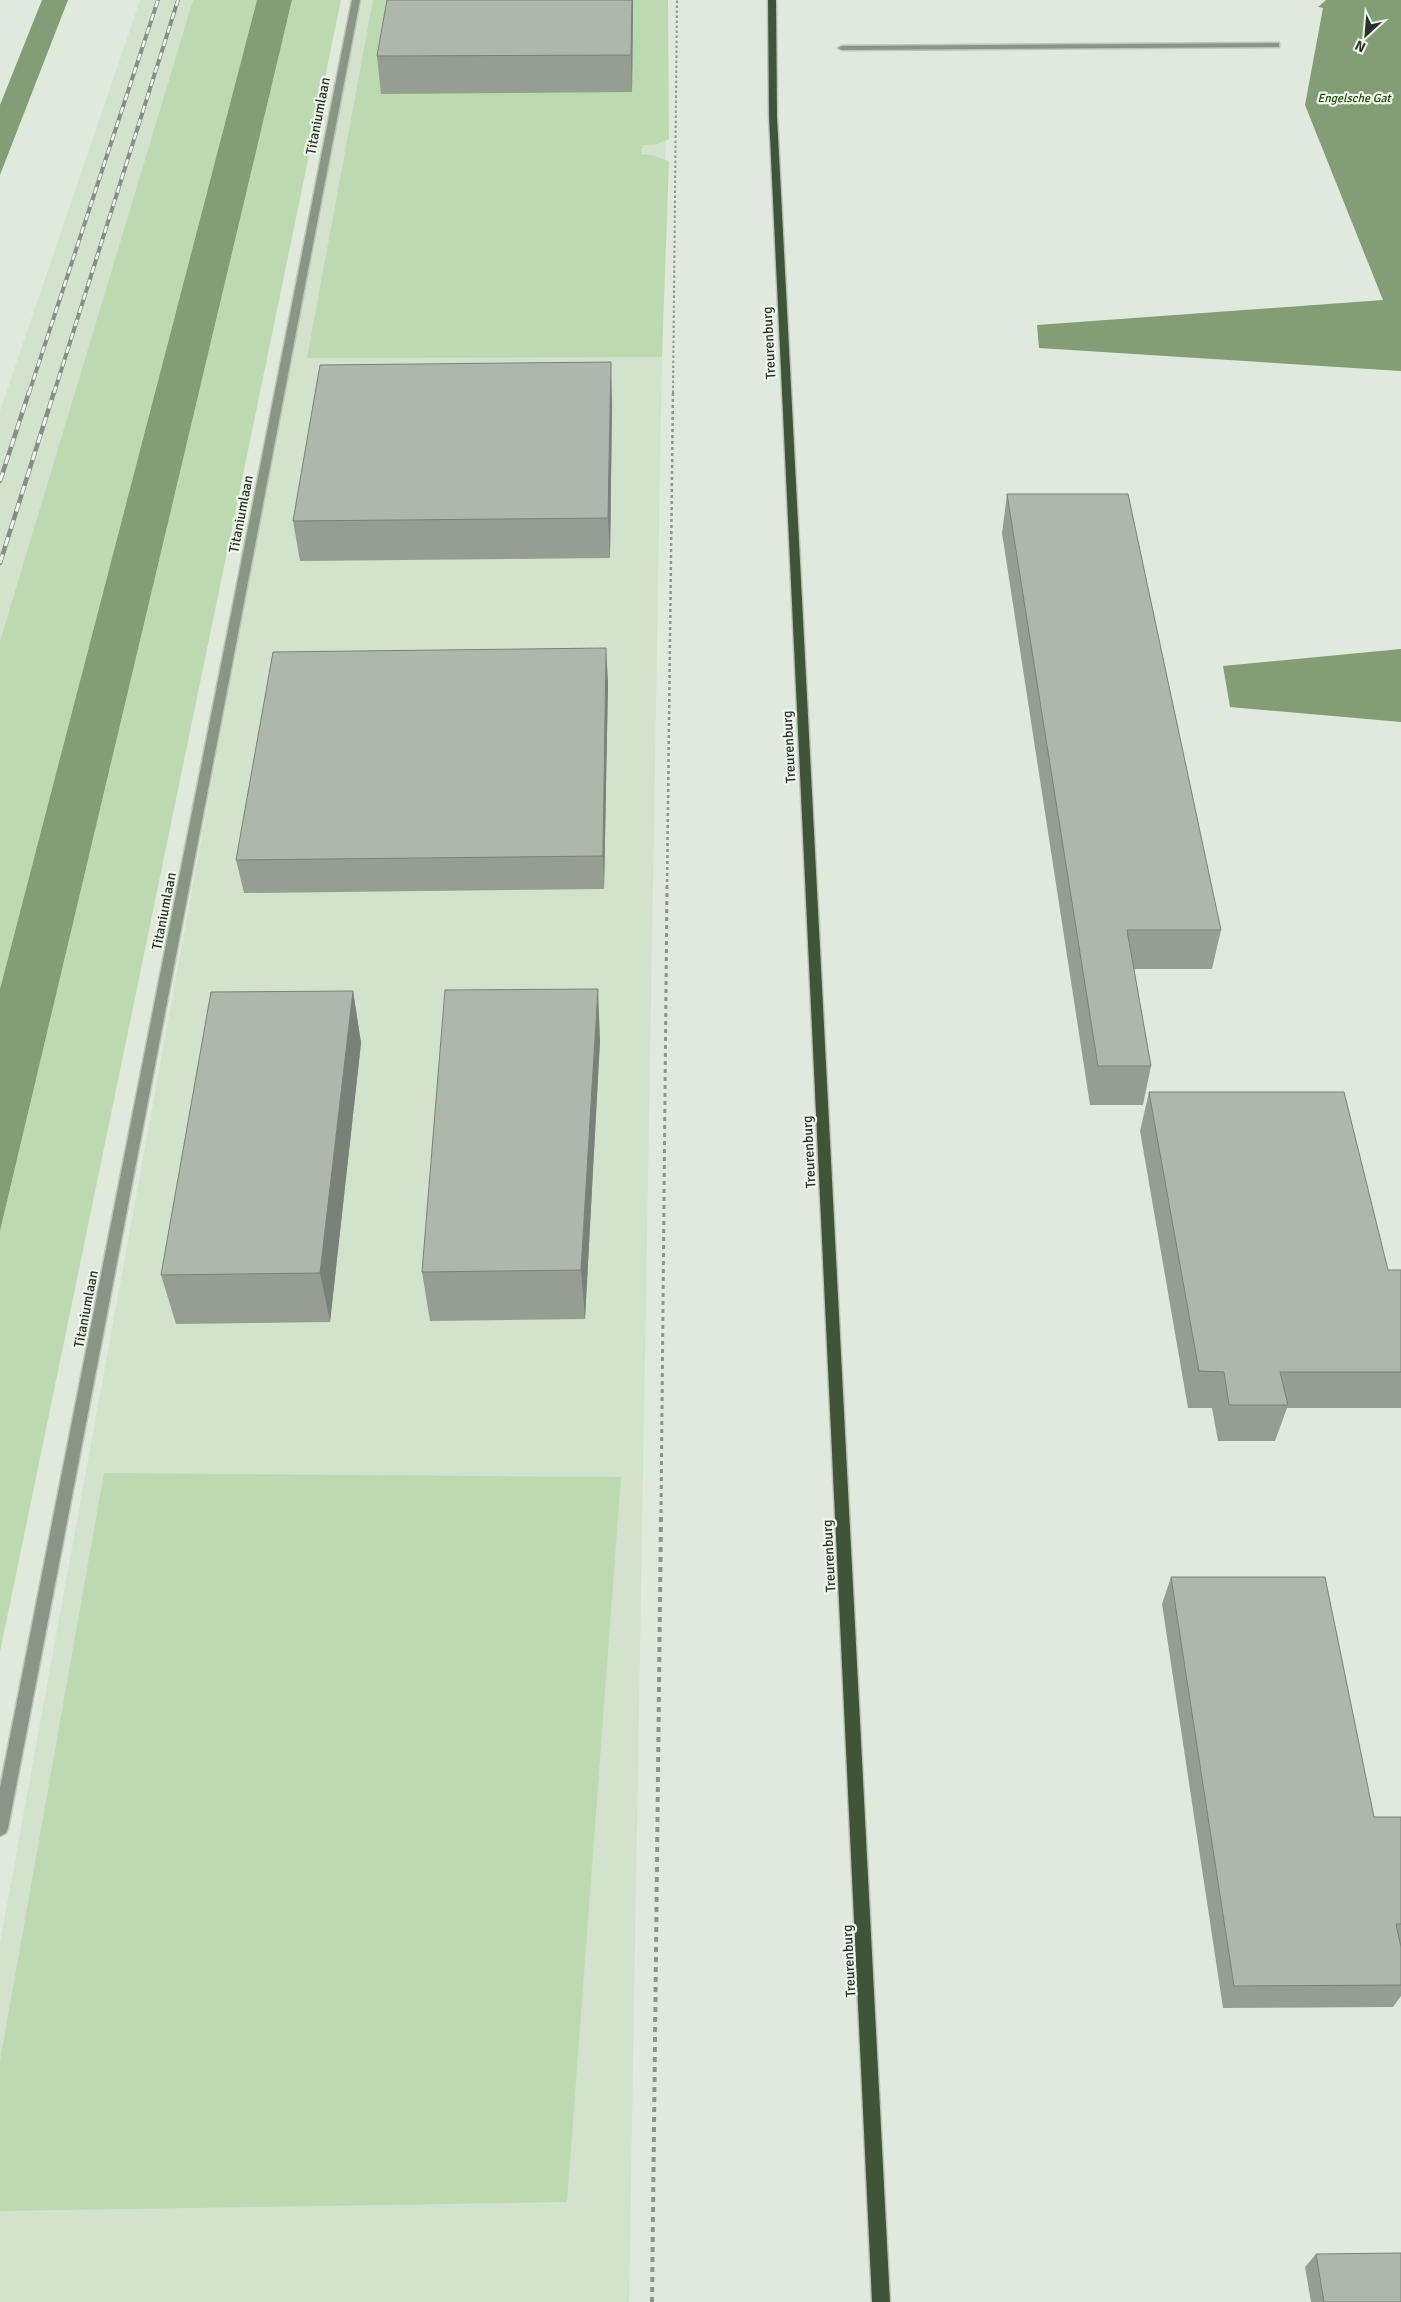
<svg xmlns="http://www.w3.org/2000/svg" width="1401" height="2302" viewBox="0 0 1401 2302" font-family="Signika,sans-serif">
  <rect width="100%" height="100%" fill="#e0eadc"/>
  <!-- built -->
  <g fill="#d3e2cd">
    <path d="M140,0H193L0,641V411Z"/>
    <path d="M354,0H668L629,2302H0V1943Z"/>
  </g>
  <!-- green -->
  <g fill="#bdd9b1">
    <path d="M193,0H257L0,989V641Z"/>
    <path d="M292,0H341L0,1652V1231Z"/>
    <path d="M373,0H668L669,139L657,144L643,145L641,154L655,156L669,161L662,357L307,358Z"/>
    <path d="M104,1473L621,1477L567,2202L0,2211V2061Z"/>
  </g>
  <!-- water -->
  <g fill="#839d77">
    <path d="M42,0H68L0,175V105Z"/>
    <path d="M257,0H292L0,1231V989Z"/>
    <path d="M1326,0H1401V371L1039,348L1037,325L1383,300L1305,105L1323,8L1318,7Z"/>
    <path d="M1401,649V722L1230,707L1223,666Z"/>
  </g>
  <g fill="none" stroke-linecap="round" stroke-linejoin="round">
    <!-- minor casing -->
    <g stroke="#bcc5b8" stroke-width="3">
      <g id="minor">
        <path d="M352,0H360L8,1828L6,1833L0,1836V1788Z"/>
        <path d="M1276,43H1279V47L842,50L838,48L842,46Z"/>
      </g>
    </g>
    <!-- major casing -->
    <g stroke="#bcc5b8" stroke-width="3">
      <path id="major" d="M768,0H776L777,116L890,2302H872L769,116Z"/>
    </g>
    <!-- path-far3 -->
    <path stroke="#8e958b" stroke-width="2" stroke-dasharray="2.5 2.5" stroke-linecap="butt" d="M673,393L677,0"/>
    <!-- path-far2 -->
    <path stroke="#8e958b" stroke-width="2.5" stroke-dasharray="3 3" stroke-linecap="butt" d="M667,888L673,392"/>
    <!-- path-far1 -->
    <path stroke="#8e958b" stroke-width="3" stroke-dasharray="4 4" stroke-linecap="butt" d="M661,1513L667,887"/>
    <!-- path -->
    <path stroke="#8e958b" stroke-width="4" stroke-dasharray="5 5" stroke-linecap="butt" d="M652,2302L661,1512"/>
    <!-- minor -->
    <use href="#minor" fill="#8a9685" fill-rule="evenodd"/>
    <!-- major -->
    <use href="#major" fill="#405537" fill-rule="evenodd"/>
    <!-- rail-far1 casing -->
    <g stroke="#878e84" stroke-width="4">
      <g id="rail-far1">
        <path d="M29,393L158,0"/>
        <path d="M54,393L178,0"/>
      </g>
    </g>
    <!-- rail casing -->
    <g stroke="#878e84" stroke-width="4.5">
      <g id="rail">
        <path d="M0,481L29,392"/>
        <path d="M0,563L54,392"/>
      </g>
    </g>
    <!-- rail-far1 -->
    <use href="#rail-far1" stroke="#edf7e9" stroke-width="2.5" stroke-dasharray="7" stroke-linecap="butt"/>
    <!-- rail -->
    <use href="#rail" stroke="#edf7e9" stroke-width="3" stroke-dasharray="9" stroke-linecap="butt"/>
  </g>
  <!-- wall -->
  <g fill="#969e92">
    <path d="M387,0H633L632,92L381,94L377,56Z"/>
    <path d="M612,403L610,558L300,561L293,521Z"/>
    <path d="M1007,494L1221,930L1212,969H1134L1151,1066L1143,1105H1090L1002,533Z"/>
    <path d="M608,682L604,889L244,893L236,860Z"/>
    <path d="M353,991L361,1043L330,1322L176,1324L161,1275Z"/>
    <path d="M600,1040L585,1319L430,1321L422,1272Z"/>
    <path d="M1149,1092L1388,1270H1401V1408H1287L1275,1441H1218L1212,1408H1188L1140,1131Z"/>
    <path d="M1171,1577L1374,1817H1401V1996L1393,2007L1223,2008L1162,1604Z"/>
    <path d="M1316,2254L1401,2302H1311L1305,2267Z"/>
  </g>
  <!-- shaded-wall -->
  <g fill="#7a8177">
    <path d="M632,0H633L632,92L631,55Z"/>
    <path d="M611,362L612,403L610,558L608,518Z"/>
    <path d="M606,648L608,682L604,889L603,856Z"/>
    <path d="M598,989L600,1040L585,1319L581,1270Z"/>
    <path d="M353,991L361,1043L330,1322L320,1273Z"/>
  </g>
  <!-- building -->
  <g fill="#aeb8aa" stroke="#7a8177">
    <path d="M387,0H632L631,55L377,56Z"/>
    <path d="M611,362L608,518L293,521L320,365Z"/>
    <path d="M1007,494H1128L1221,930H1127L1151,1066H1098Z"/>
    <path d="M606,648L603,856L236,860L273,652Z"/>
    <path d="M598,989L581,1270L422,1272L445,990Z"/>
    <path d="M353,991L320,1273L161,1275L211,992Z"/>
    <path d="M1149,1092H1344L1388,1270H1401V1372H1280L1288,1405H1229L1224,1372L1199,1371Z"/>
    <path d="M1171,1577H1325L1374,1817H1401V1924H1396L1401,1947V1985L1234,1986Z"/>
    <path d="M1401,2253V2302H1324L1316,2254Z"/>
  </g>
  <g text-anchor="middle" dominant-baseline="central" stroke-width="4.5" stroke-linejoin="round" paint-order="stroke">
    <!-- far-water labels -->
    <g font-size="12" font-style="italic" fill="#23470e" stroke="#edf7e9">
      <text x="1354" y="98">Engelsche Gat</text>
    </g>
    <!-- street labels -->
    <g font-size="14" fill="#2c302a" stroke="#edf7e9">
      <text transform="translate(318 116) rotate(-79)">Titaniumlaan</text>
      <text transform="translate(769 343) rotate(-93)">Treurenburg</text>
      <text transform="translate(241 514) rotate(-79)">Titaniumlaan</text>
      <text transform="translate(789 747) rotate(-93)">Treurenburg</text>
      <text transform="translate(164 911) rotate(-79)">Titaniumlaan</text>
      <text transform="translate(809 1152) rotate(-93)">Treurenburg</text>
      <text transform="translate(86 1309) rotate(-79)">Titaniumlaan</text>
      <text transform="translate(829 1556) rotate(-93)">Treurenburg</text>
      <text transform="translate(849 1961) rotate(-93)">Treurenburg</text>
    </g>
  </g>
  <!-- north arrow -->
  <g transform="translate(1366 35) rotate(206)" stroke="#edf7e9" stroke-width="4" paint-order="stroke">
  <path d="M0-4L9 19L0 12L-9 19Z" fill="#2c302a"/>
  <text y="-8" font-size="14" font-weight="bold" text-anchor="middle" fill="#2c302a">N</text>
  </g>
</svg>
